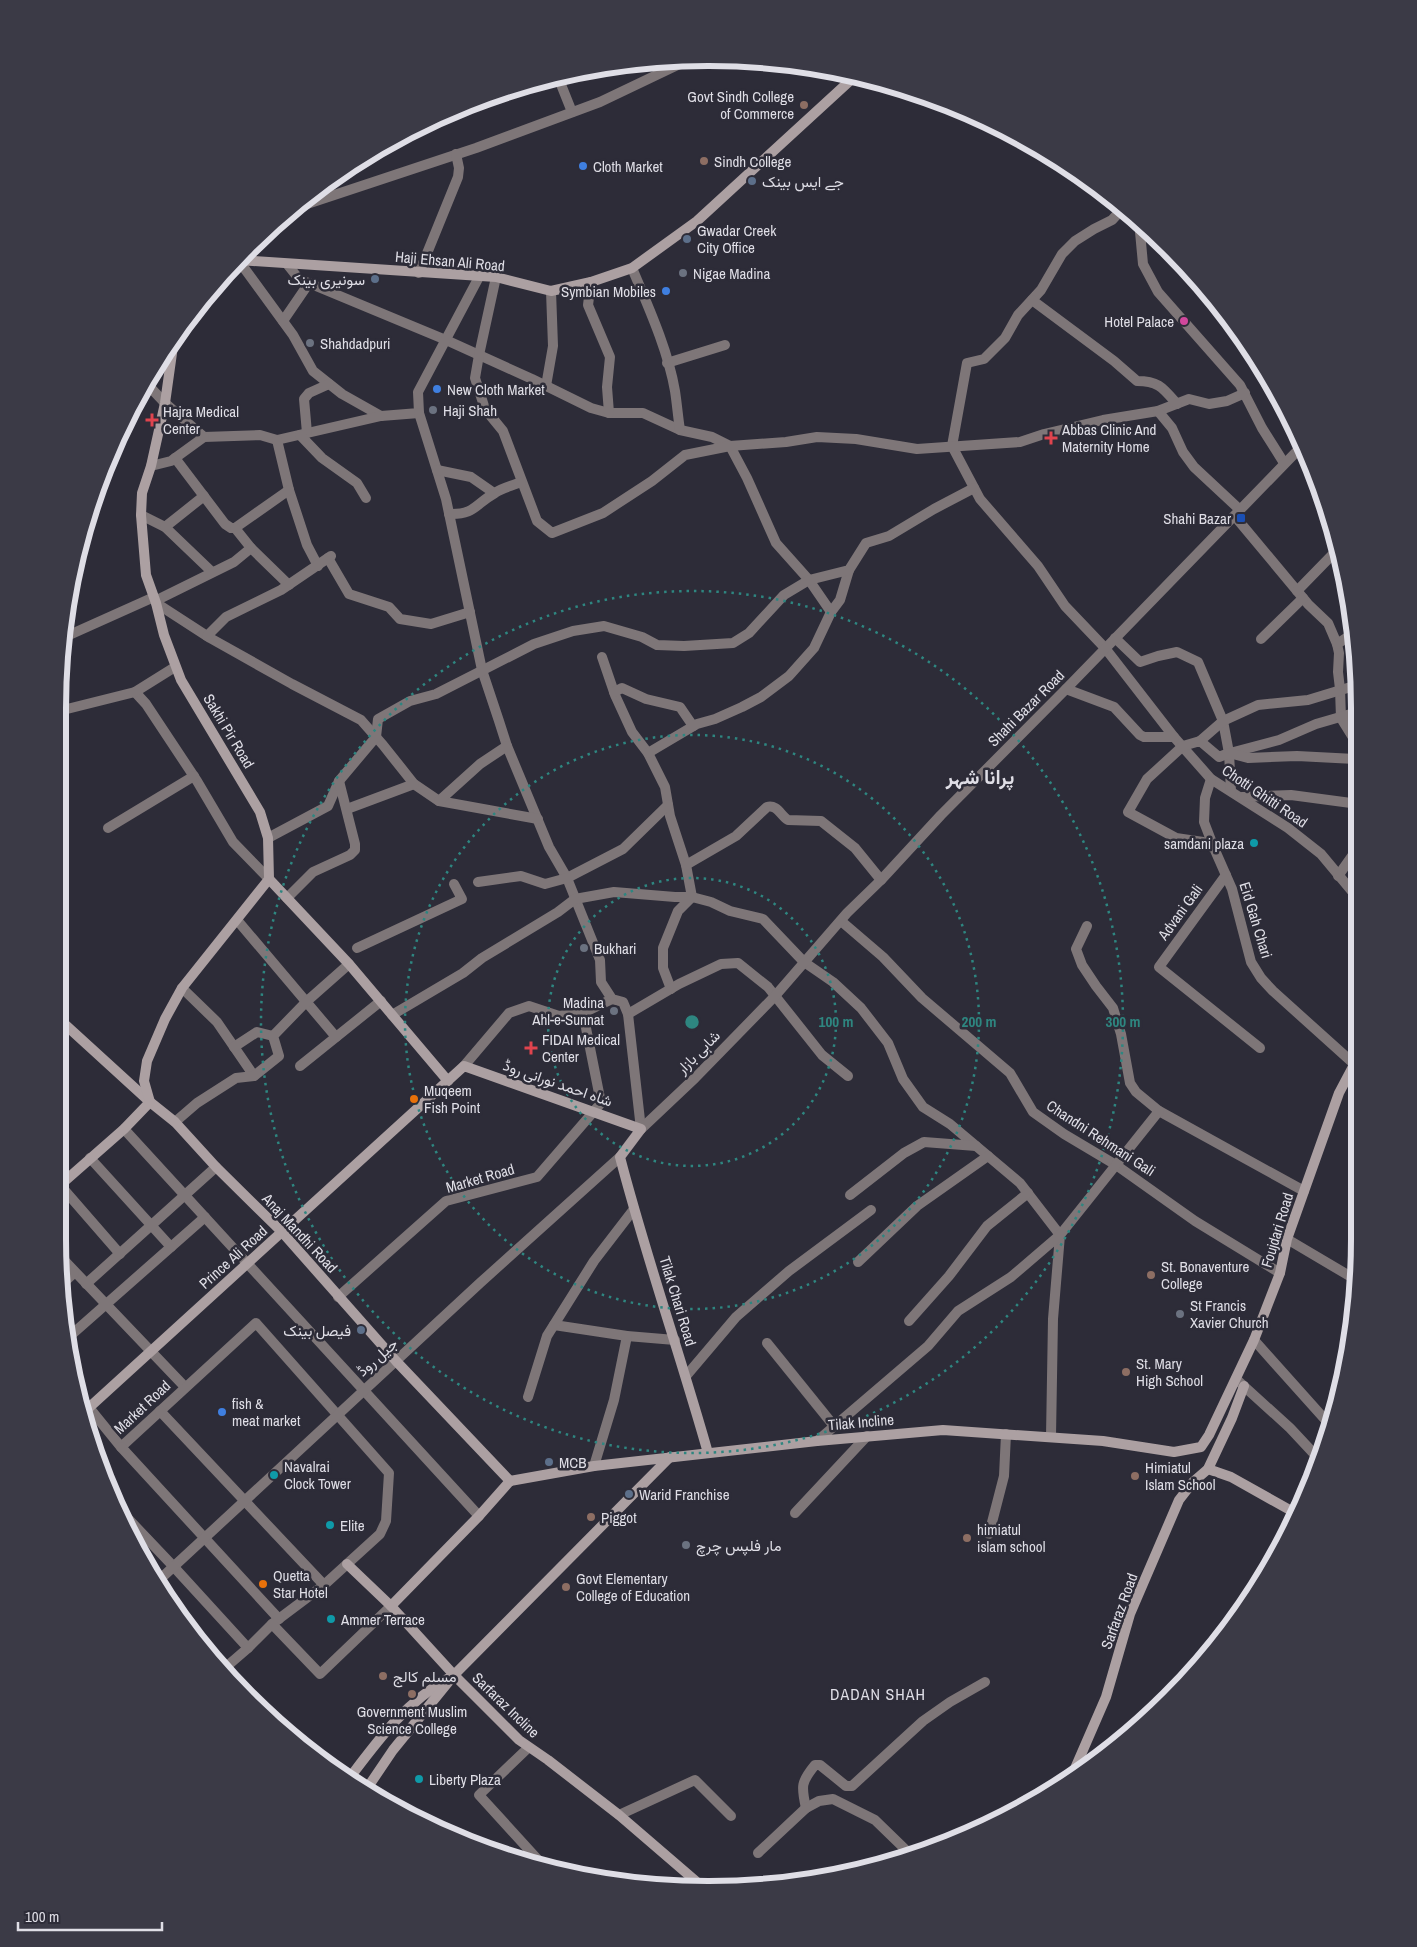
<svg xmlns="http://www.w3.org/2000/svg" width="1417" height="1947" viewBox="0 0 1417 1947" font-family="'Archivo Narrow',Vazirmatn,sans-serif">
  <rect width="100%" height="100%" fill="#2d2c38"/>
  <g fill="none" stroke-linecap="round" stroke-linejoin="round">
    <!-- street -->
    <g stroke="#7e7678" stroke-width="10">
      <path d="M558,77L572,112"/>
      <path d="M295,208L476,148L600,102L688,60"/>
      <path d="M1123,208L1112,220L1094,229L1075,241L1062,254L1041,290L1018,315L1005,338L984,359L967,363L952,446L980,499L1038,566L1065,606L1105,648L1174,737L1211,779L1288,828L1321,854L1356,896"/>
      <path d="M1133,216L1139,221L1143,264L1158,292L1240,385L1262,428L1284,463"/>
      <path d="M239,261L293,335L313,371L342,394L381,416"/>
      <path d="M287,264L299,279L446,340L532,379L591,408L609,413H643L680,430L712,437L730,446L747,478L776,543L809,580L831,612"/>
      <path d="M632,268C648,306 668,350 675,391C677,404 678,417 680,430"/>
      <path d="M419,273L458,177L459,168L456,154"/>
      <path d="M496,277L479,355L475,378L485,409L503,431L537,521L552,533L603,513L652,481L685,455L730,446L786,442L817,437L856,439L917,449L1020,442L1044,434L1103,420L1158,411L1189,399L1209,404L1227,401L1245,393"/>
      <path d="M591,282L588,305L610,357L607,387L609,413"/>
      <path d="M1032,300L1114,361L1137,381C1159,381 1163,388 1177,404"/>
      <path d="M283,321L309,283"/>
      <path d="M667,363L725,345"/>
      <path d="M147,384L165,403L204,437L260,435L277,440L381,416L419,413L418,392L479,277"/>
      <path d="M546,386L553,346L551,291"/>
      <path d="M1158,411L1172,428L1183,452L1194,467L1239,509L1238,520L1308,604L1328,623L1337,644L1339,653L1338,672L1340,689L1341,718L1354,739L1355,745"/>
      <path d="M419,413L446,499L482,670L499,721L507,746L549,847L567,878L600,960L601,982L612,999L623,1002L628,1014L641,1129"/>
      <path d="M307,433L304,399L309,393L329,384"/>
      <path d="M300,435L322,458L357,483L366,498"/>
      <path d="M277,440L289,490L307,545L318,566"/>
      <path d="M175,458L225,524L231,528H235L289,490"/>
      <path d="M151,466L171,461L204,437"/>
      <path d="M437,470L471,477L494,493"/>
      <path d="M449,514C475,515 475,504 495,493C502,488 512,486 521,482"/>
      <path d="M141,515L165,527L212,572"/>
      <path d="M165,527L204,496"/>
      <path d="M235,528L251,548L289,585"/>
      <path d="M328,558L349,594L389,607L400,619L431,624L470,612"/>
      <path d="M1297,591L1335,552"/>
      <path d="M155,601L234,562L251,548"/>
      <path d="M156,603L210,638L292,684L361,720L383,745L414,784L439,801L538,819"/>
      <path d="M67,636L154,597"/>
      <path d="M207,636L226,617L281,590L331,556"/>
      <path d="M1115,638L1140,662L1158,656L1177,652L1198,662L1223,721L1229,753L1231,791"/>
      <path d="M1261,639L1303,598"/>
      <path d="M1337,644L1354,633"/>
      <path d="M602,657L615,695L632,732L648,753L665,787L670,816L686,865L692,897"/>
      <path d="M1066,689L1114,707L1140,735L1144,737H1174"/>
      <path d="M135,692L146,704L197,781L233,842L269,879"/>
      <path d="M614,692L622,688L646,699L680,707L693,726"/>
      <path d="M59,711L135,692L175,667"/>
      <path d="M1200,741L1223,721L1258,705L1308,700L1354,686"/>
      <path d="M648,753L697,724L715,719L742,707L761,697L789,676L814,648L831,612L840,600L849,570"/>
      <path d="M1230,753L1279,740L1316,724L1354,713"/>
      <path d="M1211,779L1205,798L1204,822L1214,848L1232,889L1251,962L1261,978L1273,991L1353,1063"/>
      <path d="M1242,797L1291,795L1351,803L1355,806"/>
      <path d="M439,801L480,764L507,746"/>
      <path d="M347,809L414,784"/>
      <path d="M108,828L194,776"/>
      <path d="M268,838L328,806L339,781L376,737L378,719L410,701L436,694L534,644L573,631L604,626L642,637L657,645L684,646L733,643L749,633L784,595L809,580L849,570L866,543L889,536L934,509L974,488"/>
      <path d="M1214,848L1203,842L1176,838L1128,812L1147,779L1183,746L1200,741L1219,757L1229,753L1248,758L1297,756L1355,759"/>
      <path d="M686,865L736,836L767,807C777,804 781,816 788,820L821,821L855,848L881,880"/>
      <path d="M1226,875L1159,967L1260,1048"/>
      <path d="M1338,876L1355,852"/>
      <path d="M478,882L521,876L545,884L567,878L623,849L668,805"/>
      <path d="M287,898L313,872L350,855L355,850V844L339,781"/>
      <path d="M237,920L336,1037"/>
      <path d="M841,921L883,957L922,998L1010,1073L1033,1112L1064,1134L1116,1165L1195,1221L1280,1273"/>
      <path d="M357,948L462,899L454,884"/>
      <path d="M182,988L217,1022L254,1076"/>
      <path d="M671,989L663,968V948L678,911L692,897"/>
      <path d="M583,1013L612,999"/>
      <path d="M628,1014L679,984L721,964L738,963L768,987L822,1055L848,1076"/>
      <path d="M392,1015L463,973L482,958L558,912L575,899L614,892L675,897H692L711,902L730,911L763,919L804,962L833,982L861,1008L888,1043L903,1079L923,1107L950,1124L1020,1183L1060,1235L1053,1319L1051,1436"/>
      <path d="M234,1047L257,1032L273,1036"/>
      <path d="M300,1066L381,1001"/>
      <path d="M1159,1111L1304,1191"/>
      <path d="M175,1122L197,1103L236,1078L254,1076L279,1056L273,1036L306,1002L349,964"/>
      <path d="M124,1129L479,1516"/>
      <path d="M641,1129L695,1078L775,996L847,913L881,880L941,815L1066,689L1302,446"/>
      <path d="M90,1158L171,1247"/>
      <path d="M60,1185L120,1254"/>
      <path d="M850,1195L904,1153L924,1142L976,1146"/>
      <path d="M1287,1239L1358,1281"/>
      <path d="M60,1256L185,1387"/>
      <path d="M858,1262L917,1206L988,1156"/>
      <path d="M63,1283L74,1273"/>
      <path d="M86,1284L216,1167"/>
      <path d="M338,1297L446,1201L537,1177L601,1103L583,1013L559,1016L529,1006L509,1013L464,1066"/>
      <path d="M909,1321L949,1276L987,1226L1028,1193"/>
      <path d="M554,1325L627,1336L675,1340"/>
      <path d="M70,1336L205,1217"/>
      <path d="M1254,1340L1330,1425"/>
      <path d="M767,1343L834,1426"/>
      <path d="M686,1376L736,1317L789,1271L871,1210"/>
      <path d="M1236,1379L1290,1428L1318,1458"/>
      <path d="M78,1394L121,1447L256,1323L389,1473L386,1521L380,1534L324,1585L272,1624"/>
      <path d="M528,1397L547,1336L594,1261L634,1209"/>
      <path d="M160,1411L324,1585"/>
      <path d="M817,1441L928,1346L958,1311L1011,1277L1060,1235L1159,1111L1136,1092L1130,1083L1121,1034L1113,1008L1096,986L1082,965L1076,949L1087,926"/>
      <path d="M121,1447L279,1619"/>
      <path d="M594,1466L614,1400L627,1336"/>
      <path d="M118,1508L173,1566L248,1648"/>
      <path d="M795,1513L867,1436"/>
      <path d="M989,1534L1004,1476L1006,1434"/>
      <path d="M137,1548L147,1539"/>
      <path d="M157,1582L480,1283L620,1157"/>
      <path d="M226,1667L248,1648L272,1624L320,1674L391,1606"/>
      <path d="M528,1748L479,1795L541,1863"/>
      <path d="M806,1808C801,1786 801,1782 815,1765H820L846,1786H852L923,1721L950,1702L985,1682"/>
      <path d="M619,1815L695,1780L731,1816"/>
      <path d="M758,1853L806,1808L819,1801L833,1799L875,1820L909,1853"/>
    </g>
    <!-- secondary -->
    <g stroke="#aca0a2" stroke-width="10">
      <path d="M239,260L496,277L551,291L591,282L632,268L697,221L854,77"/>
      <path d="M177,335L173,346L165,403L151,466L142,493L141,515L146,575L156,603L164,635L181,680L260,812L268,838L269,879L349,964L448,1081"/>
      <path d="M58,725V702"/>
      <path d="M58,1018L150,1102L175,1122L216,1167L282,1232L396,1361L510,1481"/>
      <path d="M58,1187L124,1129L150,1102L144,1081L147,1061L165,1019L182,988L269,879"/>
      <path d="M82,1414L464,1066L641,1129L620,1157C646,1257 680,1354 708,1453"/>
      <path d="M1208,1469L1231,1477L1297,1514"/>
      <path d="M510,1481L594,1466L817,1441L943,1430L1103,1441L1174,1452L1201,1447L1209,1435L1254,1340L1280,1273L1287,1239L1339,1093L1357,1059"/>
      <path d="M347,1564L391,1606L454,1675L519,1740L548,1760L619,1815L705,1889"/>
      <path d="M391,1606L479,1516L510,1481"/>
      <path d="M1073,1773L1106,1697L1130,1614L1179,1500L1193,1482L1208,1469L1232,1418L1244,1386"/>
      <path d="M351,1776C379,1739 407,1701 449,1678"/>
      <path d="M368,1787L393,1750L454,1675L670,1457"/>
    </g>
  </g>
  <!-- distance rings -->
  <g fill="none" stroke="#2e8680" stroke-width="2.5" stroke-dasharray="2.5 5">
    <circle cx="692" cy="1022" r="144"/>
    <circle cx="692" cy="1022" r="287"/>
    <circle cx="692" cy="1022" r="431"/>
  </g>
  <!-- markers -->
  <g fill="#8d6e63" stroke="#2d2c38" stroke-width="2">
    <circle cx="804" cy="105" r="5"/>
    <circle cx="704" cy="161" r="5"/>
    <circle cx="1151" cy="1275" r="5"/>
    <circle cx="1126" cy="1372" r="5"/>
    <circle cx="1135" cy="1476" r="5"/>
    <circle cx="591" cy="1517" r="5"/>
    <circle cx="967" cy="1538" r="5"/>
    <circle cx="566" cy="1587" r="5"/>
    <circle cx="383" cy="1676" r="5"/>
    <circle cx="412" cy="1694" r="5"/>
  </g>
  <g fill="#3f7fe0" stroke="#2d2c38" stroke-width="2">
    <circle cx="583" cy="166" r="5"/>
    <circle cx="666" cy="291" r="5"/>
    <circle cx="437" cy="389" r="5"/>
    <circle cx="222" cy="1412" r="5"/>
  </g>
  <g fill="#5c6f8a" stroke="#2d2c38" stroke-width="2">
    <circle cx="752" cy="181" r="5"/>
    <circle cx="687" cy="239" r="5"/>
    <circle cx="375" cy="279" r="5"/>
    <circle cx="361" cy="1330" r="5"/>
    <circle cx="549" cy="1462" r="5"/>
    <circle cx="629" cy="1494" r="5"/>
  </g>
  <g fill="#6b7280" stroke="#2d2c38" stroke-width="2">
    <circle cx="683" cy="273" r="5"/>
    <circle cx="310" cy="343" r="5"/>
    <circle cx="433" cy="410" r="5"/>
    <circle cx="584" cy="948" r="5"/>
    <circle cx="614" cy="1011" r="5"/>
    <circle cx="1180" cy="1314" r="5"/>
    <circle cx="686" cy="1545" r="5"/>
  </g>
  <circle fill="#d1479c" stroke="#2d2c38" stroke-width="2" cx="1184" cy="321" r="5"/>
  <g fill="#e0444e" stroke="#2d2c38" stroke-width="2">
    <path d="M149.5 412.5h5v5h5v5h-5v5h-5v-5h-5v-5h5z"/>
    <path d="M1048.5 430.5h5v5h5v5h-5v5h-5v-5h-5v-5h5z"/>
    <path d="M528.5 1040.5h5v5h5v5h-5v5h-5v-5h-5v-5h5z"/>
  </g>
  <rect fill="#1a4fb4" stroke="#2d2c38" stroke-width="2" x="1236" y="513" width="10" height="10" rx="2.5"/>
  <g fill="#0f9aa8" stroke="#2d2c38" stroke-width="2">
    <circle cx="1254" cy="843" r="5"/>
    <circle cx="274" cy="1475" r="5"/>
    <circle cx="330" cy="1525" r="5"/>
    <circle cx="331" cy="1619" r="5"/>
    <circle cx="419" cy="1779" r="5"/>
  </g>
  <g fill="#e8710a" stroke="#2d2c38" stroke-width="2">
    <circle cx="414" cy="1099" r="5"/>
    <circle cx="263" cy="1584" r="5"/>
  </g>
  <g text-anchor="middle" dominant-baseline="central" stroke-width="5" stroke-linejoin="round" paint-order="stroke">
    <!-- poi labels -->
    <g font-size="15" fill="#dfdee6" stroke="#2d2c38" text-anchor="start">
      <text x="794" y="96" text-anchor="end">Govt Sindh College<tspan x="794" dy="17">of Commerce</tspan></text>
      <text x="714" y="161">Sindh College</text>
      <text x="593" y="166">Cloth Market</text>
      <text x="762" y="181">جے ایس بینک</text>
      <text x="697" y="230">Gwadar Creek<tspan x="697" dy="17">City Office</tspan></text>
      <text x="693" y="273">Nigae Madina</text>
      <text x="365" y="279" text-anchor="end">سونیری بینک</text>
      <text x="656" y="291" text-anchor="end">Symbian Mobiles</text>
      <text x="1174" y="321" text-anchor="end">Hotel Palace</text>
      <text x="320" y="343">Shahdadpuri</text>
      <text x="447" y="389">New Cloth Market</text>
      <text x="443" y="410">Haji Shah</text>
      <text x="163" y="411">Hajra Medical<tspan x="163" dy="17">Center</tspan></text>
      <text x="1062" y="429">Abbas Clinic And<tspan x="1062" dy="17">Maternity Home</tspan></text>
      <text x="1231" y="518" text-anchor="end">Shahi Bazar</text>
      <text x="1244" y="843" text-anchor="end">samdani plaza</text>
      <text x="594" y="948">Bukhari</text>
      <text x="604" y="1002" text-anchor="end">Madina<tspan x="604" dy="17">Ahl-e-Sunnat</tspan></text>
      <text x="542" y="1039">FIDAI Medical<tspan x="542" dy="17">Center</tspan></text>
      <text x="424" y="1090">Muqeem<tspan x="424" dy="17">Fish Point</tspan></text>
      <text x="1161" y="1266">St. Bonaventure<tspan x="1161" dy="17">College</tspan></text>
      <text x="1190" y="1305">St Francis<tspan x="1190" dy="17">Xavier Church</tspan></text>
      <text x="351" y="1330" text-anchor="end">فیصل بینک</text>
      <text x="1136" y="1363">St. Mary<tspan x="1136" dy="17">High School</tspan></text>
      <text x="232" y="1403">fish &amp;<tspan x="232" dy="17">meat market</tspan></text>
      <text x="559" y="1462">MCB</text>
      <text x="284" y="1466">Navalrai<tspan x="284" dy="17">Clock Tower</tspan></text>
      <text x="1145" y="1467">Himiatul<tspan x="1145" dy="17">Islam School</tspan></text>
      <text x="639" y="1494">Warid Franchise</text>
      <text x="601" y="1517">Piggot</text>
      <text x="340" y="1525">Elite</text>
      <text x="977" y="1529">himiatul<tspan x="977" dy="17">islam school</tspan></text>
      <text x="696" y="1545">مار فلپس چرچ</text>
      <text x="273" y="1575">Quetta<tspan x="273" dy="17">Star Hotel</tspan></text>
      <text x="576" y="1578">Govt Elementary<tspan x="576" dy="17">College of Education</tspan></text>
      <text x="341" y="1619">Ammer Terrace</text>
      <text x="393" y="1676">مسلم کالج</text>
      <text x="412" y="1711" text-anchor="middle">Government Muslim<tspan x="412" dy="17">Science College</tspan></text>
      <text x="429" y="1779">Liberty Plaza</text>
    </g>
    <!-- street labels -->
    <g font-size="15" fill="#dfdee6" stroke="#2d2c38">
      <text transform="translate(450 261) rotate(5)">Haji Ehsan Ali Road</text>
      <text transform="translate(1026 708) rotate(-45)">Shahi Bazar Road</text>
      <text transform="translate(229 731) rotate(59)">Sakhi Pir Road</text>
      <text transform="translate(1265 796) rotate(34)">Chotti Ghitti Road</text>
      <text transform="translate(1180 912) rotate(-54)">Advani Gali</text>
      <text transform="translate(1256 920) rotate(73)">Eid Gah Chari</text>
      <text transform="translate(698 1052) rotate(-45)">شاہی بازار</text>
      <text transform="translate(558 1083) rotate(19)">شاہ احمد نورانی روڈ</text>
      <text transform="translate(1101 1138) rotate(33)">Chandni Rehmani Gali</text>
      <text transform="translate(480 1178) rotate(-16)">Market Road</text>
      <text transform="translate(1277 1230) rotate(-73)">Foujdari Road</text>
      <text transform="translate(300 1233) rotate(47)">Anaj Mandhi Road</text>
      <text transform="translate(233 1257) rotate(-42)">Prince Ali Road</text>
      <text transform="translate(678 1301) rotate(73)">Tilak Chari Road</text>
      <text transform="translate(377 1357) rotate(-42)">جیل روڈ</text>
      <text transform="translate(142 1407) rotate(-43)">Market Road</text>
      <text transform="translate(861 1422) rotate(-5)">Tilak Incline</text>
      <text transform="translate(1119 1611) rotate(-70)">Sarfaraz Road</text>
      <text transform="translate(506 1705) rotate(44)">Sarfaraz Incline</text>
    </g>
    <!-- neighbourhood labels -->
    <g font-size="16" letter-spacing="1" fill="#dfdee6" stroke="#2d2c38">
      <text x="878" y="1694">DADAN SHAH</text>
    </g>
    <!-- district labels -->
    <g font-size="20" font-weight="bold" fill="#dfdee6" stroke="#2d2c38">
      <text x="980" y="776">پرانا شہر</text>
    </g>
  </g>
  <!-- crop -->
  <path d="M0 0H1417V1947H0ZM708 66H709A642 642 0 0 1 1351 708V1239A642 642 0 0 1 709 1881H708A642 642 0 0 1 66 1239V708A642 642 0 0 1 708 66Z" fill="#3b3a46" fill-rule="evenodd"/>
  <path fill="none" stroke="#dfdee6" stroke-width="6" d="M708 66H709A642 642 0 0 1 1351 708V1239A642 642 0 0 1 709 1881H708A642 642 0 0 1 66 1239V708A642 642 0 0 1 708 66Z"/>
  <circle cx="692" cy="1022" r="8" fill="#2e8680" stroke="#2d2c38" stroke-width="2.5"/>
  <g font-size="15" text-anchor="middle" font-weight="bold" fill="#2e8680" stroke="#2d2c38" stroke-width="5" stroke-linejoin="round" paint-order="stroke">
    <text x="836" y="1027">100 m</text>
    <text x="979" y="1027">200 m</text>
    <text x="1123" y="1027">300 m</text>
  </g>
  <!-- scale -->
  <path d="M18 1922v8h144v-8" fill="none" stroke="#dfdee6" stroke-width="2.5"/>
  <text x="25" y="1922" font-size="15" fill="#dfdee6" stroke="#2d2c38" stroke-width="4" paint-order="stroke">100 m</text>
</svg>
